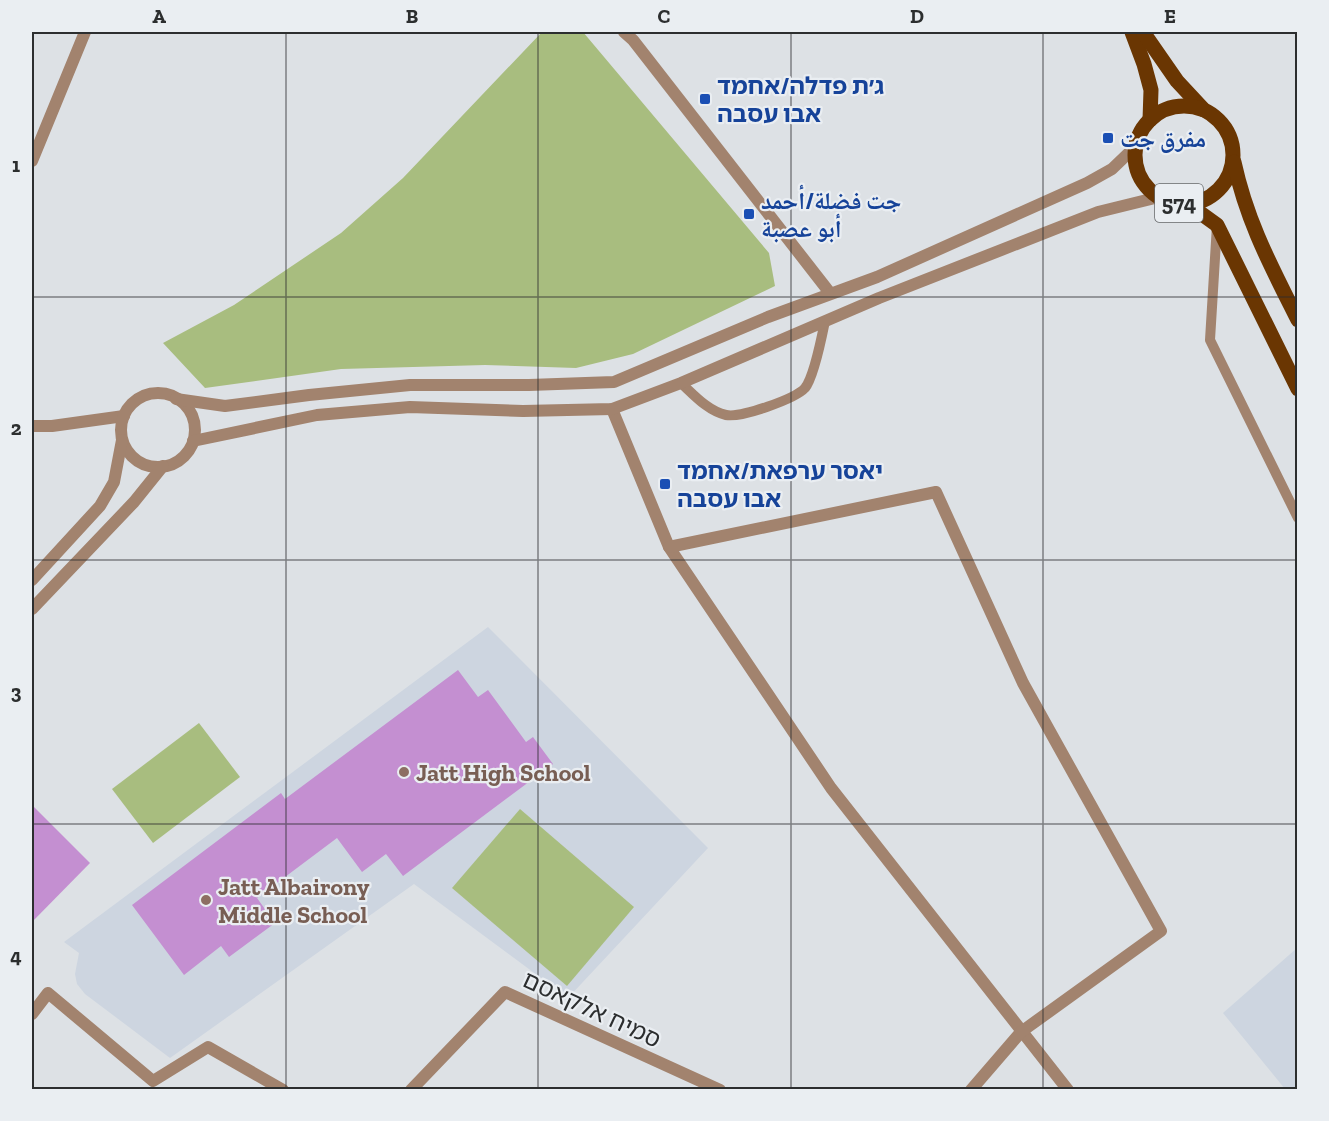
<svg xmlns="http://www.w3.org/2000/svg" width="1329" height="1121" viewBox="0 0 1329 1121" font-family="'Zilla Slab','Noto Naskh Arabic','Noto Sans Hebrew',serif">
  <rect width="100%" height="100%" fill="#dde1e5"/>
  <!-- built -->
  <g fill="#cdd5e0">
    <path d="M488,627L708,848L568,998L414,884L170,1058L85,994L77,984L75,974L79,953L64,942Z"/>
    <path d="M1297,948V1089H1285L1223,1013Z"/>
  </g>
  <!-- green -->
  <g fill="#a8bd7f">
    <path d="M542,32H583L769,253L775,286L633,354L576,368L485,365L341,369L205,388L163,343L234,305L341,233L403,178Z"/>
    <path d="M199,723L240,777L153,843L112,789Z"/>
    <path d="M520,809L634,907L567,986L452,888Z"/>
  </g>
  <!-- building -->
  <g fill="#c48fd1">
    <path d="M458,670L478,697L488,690L526,742L533,737L553,764L403,876L386,854L362,872L337,838L257,898L275,923L229,957L221,946L184,975L132,905L281,793L285,799Z"/>
    <path d="M32,805L90,863L32,922Z"/>
  </g>
  <g fill="none" stroke-linecap="round" stroke-linejoin="round">
    <!-- service -->
    <g stroke="#a2836e" stroke-width="10">
      <path d="M1217,225L1210,340L1298,518"/>
      <path d="M681,383C694,395 708,411 726,415C741,418 795,399 805,388C814,377 822,336 825,321"/>
    </g>
    <!-- minor -->
    <g stroke="#a2836e" stroke-width="12">
      <path d="M624,32L633,40L830,293"/>
      <path d="M32,161L85,32"/>
      <path d="M612,409L669,547L831,788L1068,1090"/>
      <path d="M32,426H52L124,416"/>
      <path d="M669,547L936,492L1023,683L1161,931L1021,1032L971,1090"/>
      <path d="M32,1014L48,993L153,1081L208,1047L283,1090"/>
      <path d="M411,1090L505,992L720,1090"/>
    </g>
    <!-- tertiary -->
    <g stroke="#a2836e" stroke-width="12">
      <circle cx="158" cy="430" r="37"/>
      <path d="M176,399L225,406L309,395L410,385H529L614,382L768,317L877,277L1087,183L1112,169L1137,145"/>
      <path d="M193,441L317,415L410,407L523,411L612,409L681,383L879,298L1098,212L1159,197"/>
      <path d="M32,580L100,506L114,482L122,440"/>
      <path d="M32,609L134,502L163,466"/>
    </g>
    <!-- primary -->
    <g stroke="#6a3602" stroke-width="15">
      <path d="M1132,32L1144,64L1151,90L1150,120"/>
      <path d="M1143,32L1177,81L1204,110"/>
      <circle cx="1184" cy="155" r="49"/>
      <path d="M1234,162C1247,222 1271,266 1298,320"/>
      <path d="M1188,204L1217,225L1298,389"/>
    </g>
  </g>
  <!-- grid -->
  <path fill="none" stroke="#2c2e2f" stroke-width="1.5" stroke-opacity="0.55" d="M286,32V1090M538,32V1090M791,32V1090M1043,32V1090M32,297H1298M32,560H1298M32,824H1298"/>
  <!-- markers -->
  <g fill="#1a4fb4" stroke="#eaeef2" stroke-width="2">
    <rect x="699" y="93" width="12" height="12" rx="3"/>
    <rect x="1102" y="132" width="12" height="12" rx="3"/>
    <rect x="743" y="208" width="12" height="12" rx="3"/>
    <rect x="659" y="478" width="12" height="12" rx="3"/>
  </g>
  <g fill="#8d6e63" stroke="#eaeef2" stroke-width="2">
    <circle cx="404" cy="772" r="6"/>
    <circle cx="206" cy="900" r="6"/>
  </g>
  <g text-anchor="middle" dominant-baseline="central" stroke-width="4.5" stroke-linejoin="round" paint-order="stroke">
    <!-- shield labels -->
    <rect fill="#eaeef2" stroke="#65686a" stroke-width="1.5" x="1155" y="184" width="48" height="38" rx="4.5"/>
    <g font-size="22" font-weight="bold" fill="#2c2e2f">
      <text x="1179" y="203">574</text>
    </g>
    <!-- transit labels -->
    <g font-size="24" font-weight="bold" fill="#164399" stroke="#eaeef2" text-anchor="start">
      <text x="717" y="85">ג׳ת פדלה/אחמד<tspan x="717" dy="28">אבו עסבה</tspan></text>
      <text x="1120" y="138">مفرق جت</text>
      <text x="761" y="200">جت فضلة/أحمد<tspan x="761" dy="28">أبو عصبة</tspan></text>
      <text x="677" y="470">יאסר ערפאת/אחמד<tspan x="677" dy="28">אבו עסבה</tspan></text>
    </g>
    <!-- education labels -->
    <g font-size="24" font-weight="bold" fill="#785e54" stroke="#eaeef2" text-anchor="start">
      <text x="416" y="772">Jatt High School</text>
      <text x="218" y="886">Jatt Albairony<tspan x="218" dy="28">Middle School</tspan></text>
    </g>
    <!-- street labels -->
    <g font-size="24" fill="#2c2e2f" stroke="#eaeef2">
      <text transform="translate(592 1009) rotate(25)">סמיח אלקאסם</text>
    </g>
  </g>
  <!-- border -->
  <rect width="1329" height="1121" fill="none" stroke="#eaeef2" stroke-width="66"/>
  <rect x="33" y="33" width="1263" height="1055" fill="none" stroke="#2c2e2f" stroke-width="2"/>
  <g font-size="20" text-anchor="middle" font-weight="bold" fill="#2c2e2f">
    <text x="159" y="23">A</text>
    <text x="412" y="23">B</text>
    <text x="664" y="23">C</text>
    <text x="917" y="23">D</text>
    <text x="1170" y="23">E</text>
    <text x="16" y="172">1</text>
    <text x="16" y="435">2</text>
    <text x="16" y="699">3</text>
    <text x="16" y="963">4</text>
  </g>
</svg>
